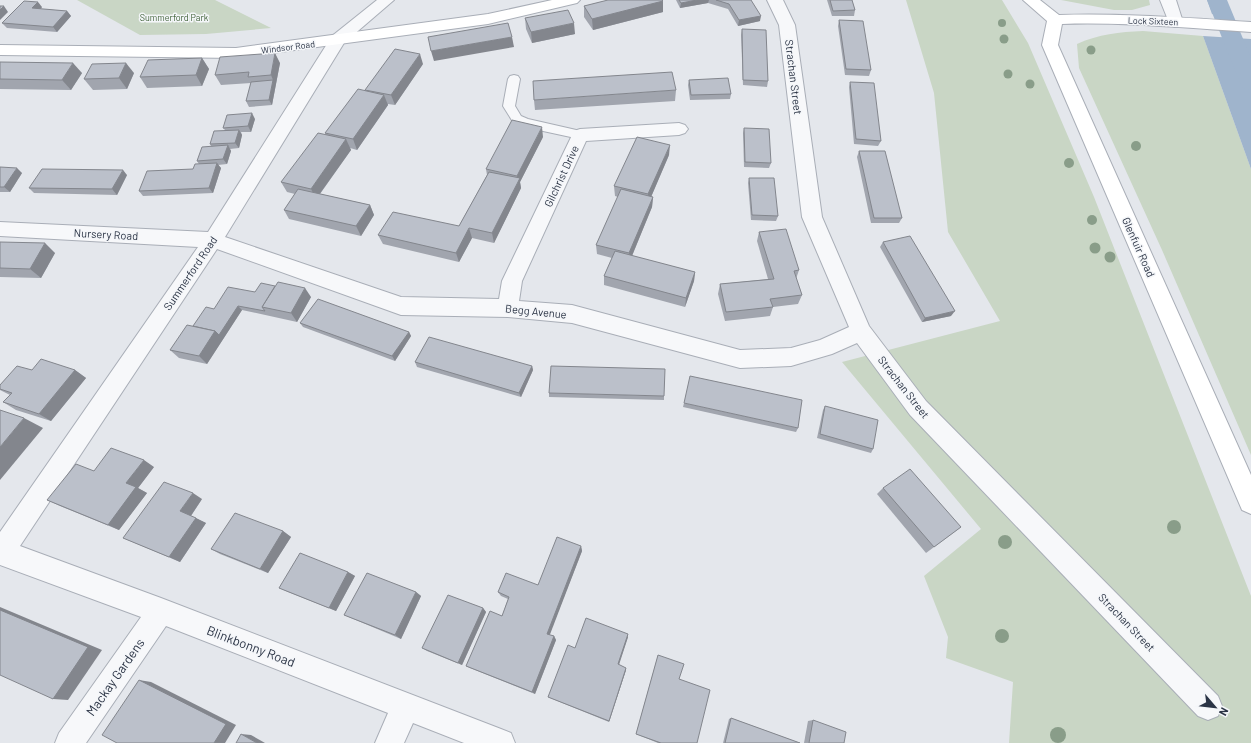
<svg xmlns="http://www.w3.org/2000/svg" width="1251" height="743" viewBox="0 0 1251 743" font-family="Barlow,sans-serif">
  <rect width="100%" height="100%" fill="#e4e7ec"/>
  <!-- green -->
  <g fill="#c9d6c5">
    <path d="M77,0H215L271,28L206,34L140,35Z"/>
    <path d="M906,0H1002L1028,43L1094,197L1251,596V743H1009L1013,682L946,658L948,637L924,576L981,529L842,362L1000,321L948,232L934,93Z"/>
    <path d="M1061,0H1149L1150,5L1132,10H1114Z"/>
    <path d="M1143,31L1203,36L1251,169V455L1162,250L1079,68L1077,44C1099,34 1119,32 1143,31Z"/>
  </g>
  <!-- water -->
  <g fill="#9fb4cc">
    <path d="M1207,0H1226L1233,16L1212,14Z"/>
    <path d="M1203,36L1251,39V169Z"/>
  </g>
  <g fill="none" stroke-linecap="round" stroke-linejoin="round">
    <!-- canal -->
    <path fill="#9fb4cc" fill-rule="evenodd" d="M1207,0H1227L1251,58V90L1243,88L1240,83Z"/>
    <!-- lane casing -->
    <g stroke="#a9aeb7" stroke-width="2">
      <path id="lane" d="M514,75L518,76L520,79L515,106L521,116L528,119L585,132L586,135L585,138L580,139L520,126L513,122L503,106L508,79L510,76Z"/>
    </g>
    <!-- street casing -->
    <g stroke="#a9aeb7" stroke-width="2">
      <g id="street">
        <path d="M377,0H394L344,43L225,237L401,297L499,299L502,281L574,131L580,129L679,123L685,125L688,129L685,133L679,135L586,141L522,281L519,301L572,305L740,350L791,348L820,340L849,327L802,217L779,25L767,0H783L795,25L822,217L869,326L926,401L1218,696L1222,706L1218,716L1208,720L1198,716L910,415L857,343L832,354L791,366L740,368L572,323L508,317L401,315L217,249L20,546L161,598L501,729L511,733L515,743H464L413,723L404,743H375L388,713L166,626L86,743H55L59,733L141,617L0,565V532L198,247L0,236V222L208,232L332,36Z"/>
        <path d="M1160,0H1176L1183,22L1180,25L1175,27L1170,25Z"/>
      </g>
    </g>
    <!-- secondary casing -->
    <g stroke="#a9aeb7" stroke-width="2">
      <g id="secondary">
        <path d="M552,0H580L577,3L488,24L236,58L0,55V45L236,48L488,14Z"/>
        <path d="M1023,0H1040L1059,15C1123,13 1187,18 1251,22V32C1188,28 1125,22 1062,24L1058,45L1251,475V514L1242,510L1042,45L1047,21Z"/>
      </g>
    </g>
    <!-- lane -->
    <use href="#lane" fill="#f7f8fa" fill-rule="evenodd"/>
    <!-- street -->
    <use href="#street" fill="#f7f8fa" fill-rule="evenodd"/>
    <!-- secondary -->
    <use href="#secondary" fill="#fff" fill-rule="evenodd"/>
  </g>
  <!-- trees -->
  <g fill="#899d89">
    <circle cx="1002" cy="23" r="4"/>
    <circle cx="1004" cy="39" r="4.5"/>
    <circle cx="1091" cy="50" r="4.5"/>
    <circle cx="1008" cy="74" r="4.5"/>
    <circle cx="1030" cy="84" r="4.5"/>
    <circle cx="1136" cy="146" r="5"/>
    <circle cx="1069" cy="163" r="5"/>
    <circle cx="1092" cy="220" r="5"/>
    <circle cx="1095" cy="248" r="5.5"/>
    <circle cx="1110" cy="257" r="5.5"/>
    <circle cx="1174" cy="527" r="7"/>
    <circle cx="1005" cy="542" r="7"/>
    <circle cx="1002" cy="636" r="7"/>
    <circle cx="1058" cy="735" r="8"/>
  </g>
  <!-- wall -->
  <g fill="#a1a5ae">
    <path d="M676,0H751L760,21L738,26L728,9L708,3L680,8Z"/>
    <path d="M827,0H852L855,10L854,16H832Z"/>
    <path d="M663,1V12L593,30L584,17V6Z"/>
    <path d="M42,7L41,9L67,11L71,16L57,32L7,28L2,23Z"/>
    <path d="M525,18L575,34L532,43L526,29Z"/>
    <path d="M839,20L871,70L869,76L845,75L838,26Z"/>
    <path d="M742,29L768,81L767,87L743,85L741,35Z"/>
    <path d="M202,58L209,69L202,86L147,88L140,77Z"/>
    <path d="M0,62L82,73L71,90L0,89Z"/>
    <path d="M280,63L272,105L249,107L246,101L251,83L221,85L215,75Z"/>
    <path d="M423,64L395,105L388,104V105L357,150L350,148L351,150L320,194L370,205L374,215L361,236L289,219L284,210L295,194L287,192L281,182L326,135L325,133L365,91V90Z"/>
    <path d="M134,73L127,89L93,90L84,79Z"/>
    <path d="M689,80L731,94L730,99L690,100L688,85Z"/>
    <path d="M850,82L881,141L878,146L854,144L849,87Z"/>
    <path d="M676,90L675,101L535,110L534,100Z"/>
    <path d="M255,119L251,132H241L242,135L239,148L230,149L231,151L227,164L218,165L221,168L213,193L143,196L139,191L193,169L199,164L197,161L211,146L210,144L225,130L223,128Z"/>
    <path d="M744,128L771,163L769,168L744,167L743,133Z"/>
    <path d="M543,137L520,182L521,188L494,243L472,238L459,262L383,244L378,235L459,226L487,175L486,169Z"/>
    <path d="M859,151L902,218L899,223H871L857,157Z"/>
    <path d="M669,155L651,197H653L652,207L632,256L695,272L694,281L685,307L604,285V276L612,258L597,254L596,245L618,197L615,196L614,186Z"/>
    <path d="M0,167L22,173L10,192H0Z"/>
    <path d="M127,175L117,195L34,193L29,188Z"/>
    <path d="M749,178L778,216L776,221L751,220L748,183Z"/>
    <path d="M759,232L799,270L796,279L802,295L798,304L773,307L770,316L725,321L718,294L720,284L768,279L757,241Z"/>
    <path d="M0,242L55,253L41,278L0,277Z"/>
    <path d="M883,242L951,316L922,322L880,247Z"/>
    <path d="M255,292L311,297L297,322L242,310L207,364L179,358L170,350L193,326L214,309Z"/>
    <path d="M300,323L409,332L411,336L395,361L303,327Z"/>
    <path d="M415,362L532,366L533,370L521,397L417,367Z"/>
    <path d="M32,370H75L86,378L51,421L16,410L3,402L10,395L0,390V385Z"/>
    <path d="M549,393L664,396V400L549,397Z"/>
    <path d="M684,403L798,428L796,432L683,407Z"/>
    <path d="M825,406L873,449L871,453L817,438L823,410Z"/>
    <path d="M154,467L138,488L147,493L119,530L60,506L47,500Z"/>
    <path d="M883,488L961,527L926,553L877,494Z"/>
    <path d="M202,499L191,516L206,523L180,562L123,538Z"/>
    <path d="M283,531L291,537L268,573L220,554L211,549Z"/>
    <path d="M581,546L582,551L549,635L554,636L556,640L535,694L470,668L466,666L502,616L508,599L501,596L498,592L538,585Z"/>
    <path d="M348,572L355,576L336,611L288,592L279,588Z"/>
    <path d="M416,592L421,596L401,639L351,618L344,615Z"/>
    <path d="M483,608L486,612L462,665L427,651L422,648Z"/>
    <path d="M628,637L619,665L626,668V670L609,722L550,698L548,697L575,648Z"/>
    <path d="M658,655L679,679L697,743H658L636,734Z"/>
    <path d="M731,718L800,743H723L729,719Z"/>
    <path d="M813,720L844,743H804L808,721Z"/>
  </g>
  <!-- shaded-wall -->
  <g fill="#83868d">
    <path d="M697,0H709L708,3L680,8L681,3Z"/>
    <path d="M663,1V12L593,30L592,19Z"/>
    <path d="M38,2L42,7L37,13L32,8Z"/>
    <path d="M4,6L8,12L0,20V10Z"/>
    <path d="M67,11L71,16L57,32L53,27Z"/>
    <path d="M761,16L760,21L738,26L739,20Z"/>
    <path d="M574,23L575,34L532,43L531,32Z"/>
    <path d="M512,37L514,47L434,61L431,51Z"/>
    <path d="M275,53L280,63L272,105L269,100L273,80L271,75Z"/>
    <path d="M420,54L423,64L395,105L391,95Z"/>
    <path d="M202,58L209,69L202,86L196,75Z"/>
    <path d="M73,63L82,73L71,90L62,80Z"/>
    <path d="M126,63L134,73L127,89L119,78Z"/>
    <path d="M384,95L388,105L357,150L353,139Z"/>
    <path d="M252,113L255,119L251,132L248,126Z"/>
    <path d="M542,127L543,137L520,182L521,188L494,243L492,233L518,182L517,176Z"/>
    <path d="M239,130L242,135L239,148L235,143Z"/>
    <path d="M346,139L351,150L316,199L311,189Z"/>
    <path d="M228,145L231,151L227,164L223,159Z"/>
    <path d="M670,145L669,155L648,204V194Z"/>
    <path d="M217,163L221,168L213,193L209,188Z"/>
    <path d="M17,168L22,173L10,192L4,187Z"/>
    <path d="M123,170L127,175L117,195L112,189Z"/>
    <path d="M653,197L652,207L629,263V253Z"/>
    <path d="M370,205L374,215L361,236L356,226Z"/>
    <path d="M469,228L472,238L459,262L456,253Z"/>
    <path d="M45,243L55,253L41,278L30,269Z"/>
    <path d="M695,272L694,281L685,307L686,298Z"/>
    <path d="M305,288L311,297L297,322L291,313Z"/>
    <path d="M238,306L242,310L207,364L199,356L215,331Z"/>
    <path d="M955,311L951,316L922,322L925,318Z"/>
    <path d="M409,332L411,336L395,361L392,356Z"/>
    <path d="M532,366L533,370L521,397L519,393Z"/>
    <path d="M75,370L86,378L51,421L39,414Z"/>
    <path d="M24,418L43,428L0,480V447Z"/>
    <path d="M144,460L154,467L138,488L147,493L119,530L108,525L126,483Z"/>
    <path d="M193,493L202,499L190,517L180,511Z"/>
    <path d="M196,518L206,523L180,562L169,557Z"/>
    <path d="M283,531L291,537L268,573L260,569Z"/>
    <path d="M581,546L582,551L549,637L547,634Z"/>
    <path d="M348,572L355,576L336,611L329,608Z"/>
    <path d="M416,592L421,596L401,639L395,635Z"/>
    <path d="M0,607L102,650L68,700L53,699L0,610Z"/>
    <path d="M483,608L486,612L462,665L458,663Z"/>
    <path d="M628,634V637L618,667V664Z"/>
    <path d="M554,636L556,640L535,694L532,692Z"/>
    <path d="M626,668V670L609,722V721Z"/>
    <path d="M139,680L151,682L236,725L225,743H214Z"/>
    <path d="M241,734L251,735L265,743H257Z"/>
  </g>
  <!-- building -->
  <g fill="#bbc0ca" stroke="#83868d">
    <path d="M608,0H662L663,1L592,19L584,6Z"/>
    <path d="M679,0H697L681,3Z"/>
    <path d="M716,0H751L761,16L739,20L729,4Z"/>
    <path d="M830,0H852L855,10L833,11Z"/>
    <path d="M24,1L38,2L32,8L67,11L53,27L2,23Z"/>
    <path d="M0,6H4L0,10Z"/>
    <path d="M568,10L574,23L531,32L525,18Z"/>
    <path d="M839,20L863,21L871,70L846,69Z"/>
    <path d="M508,23L512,37L431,51L428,37Z"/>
    <path d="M742,29L766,30L768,81L743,80Z"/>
    <path d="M395,49L420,54L391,95L365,90Z"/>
    <path d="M275,53L271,75L248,77L249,72L215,75L220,57Z"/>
    <path d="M202,58L196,75L140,77L148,60Z"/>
    <path d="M0,62L73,63L62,80L0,79Z"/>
    <path d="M126,63L119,78L84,79L92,64Z"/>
    <path d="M672,72L676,90L534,100L533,81Z"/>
    <path d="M728,78L731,94L691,95L689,80Z"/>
    <path d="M273,80L269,100L246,101L251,82Z"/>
    <path d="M850,82L874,83L881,141L856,139Z"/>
    <path d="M358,89L384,95L353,139L325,133Z"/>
    <path d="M252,113L248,126L223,128L227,115Z"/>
    <path d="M512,120L542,127L517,176L486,169Z"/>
    <path d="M744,128L769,129L771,163L745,162Z"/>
    <path d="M239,130L235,143L210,144L214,131Z"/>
    <path d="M318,133L346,139L311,189L281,182Z"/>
    <path d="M637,137L670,145L648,194L614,186Z"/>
    <path d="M228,145L223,159L197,161L202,147Z"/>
    <path d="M859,151H885L902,218H874Z"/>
    <path d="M217,163L209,188L139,191L147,171L193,169L195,164Z"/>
    <path d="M0,167L17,168L4,187H0Z"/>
    <path d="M42,169L123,170L112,189L29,188Z"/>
    <path d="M489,172L520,178L492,233L469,228L456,253L378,235L393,212L459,226Z"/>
    <path d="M749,178H774L778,216L752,215Z"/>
    <path d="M298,189L370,205L356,226L284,210Z"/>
    <path d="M621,189L653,197L629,253L596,245Z"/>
    <path d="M786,229L799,270L794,271L802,295L770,299L773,307L726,312L720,284L774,279L759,232Z"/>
    <path d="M910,236L955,311L925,318L883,242Z"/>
    <path d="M0,242L45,243L30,269L0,268Z"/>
    <path d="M615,251L695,272L686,298L604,276Z"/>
    <path d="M278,282L305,288L291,313L262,307Z"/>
    <path d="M261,283L275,286L262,307L265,311L238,306L219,335L215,331L193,326L206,307L214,309L228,287L255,292Z"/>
    <path d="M318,299L409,332L392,356L300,323Z"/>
    <path d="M187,325L215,331L199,356L170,350Z"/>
    <path d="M429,337L532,366L519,393L415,362Z"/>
    <path d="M41,359L75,370L39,414L3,402L12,393L0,389V385L17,366L32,370Z"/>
    <path d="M551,366L665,369L664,396L549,393Z"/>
    <path d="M690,376L802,400L798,428L684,403Z"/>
    <path d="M825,406L878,420L873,449L820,434Z"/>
    <path d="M0,410L24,418L0,447Z"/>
    <path d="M111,448L144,460L126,483L136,487L108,525L47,500L76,464L94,471Z"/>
    <path d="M910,469L961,527L934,547L883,488Z"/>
    <path d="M164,482L193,493L180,511L196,518L169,557L123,538Z"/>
    <path d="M235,513L283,531L260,569L211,549Z"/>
    <path d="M557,537L581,546L547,634L554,636L532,692L466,666L490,611L502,616L509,597L498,592L506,573L538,585Z"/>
    <path d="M300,553L348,572L329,608L279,588Z"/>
    <path d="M367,573L416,592L395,635L344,615Z"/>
    <path d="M448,595L483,608L458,663L422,648Z"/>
    <path d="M0,610L88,647L53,699L0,675Z"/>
    <path d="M586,618L628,634L618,664L626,668L609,721L548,697L568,645L575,648Z"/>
    <path d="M658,655L684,664L679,679L710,690L697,743H661L636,734Z"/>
    <path d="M139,680L226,724L214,743H117L102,735Z"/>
    <path d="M731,718L800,743H725Z"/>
    <path d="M813,720L846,732L844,743H809Z"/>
    <path d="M241,734L257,743H236Z"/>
  </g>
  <g text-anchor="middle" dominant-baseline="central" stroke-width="3" stroke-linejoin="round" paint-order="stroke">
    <!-- far-park labels -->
    <g font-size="9" fill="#3f6138" stroke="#f4f6f9">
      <text x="174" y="17">Summerford Park</text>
    </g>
    <!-- far-street labels -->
    <g font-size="9" fill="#2b3445" stroke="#f4f6f9">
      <text transform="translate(1153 21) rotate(2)">Lock Sixteen</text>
      <text transform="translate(288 47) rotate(-7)">Windsor Road</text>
    </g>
    <!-- street labels -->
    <g font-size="11" fill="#2b3445" stroke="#f4f6f9">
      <text transform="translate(794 77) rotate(83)">Strachan Street</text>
      <text transform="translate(561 176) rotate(-65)">Gilchrist Drive</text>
      <text transform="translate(106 234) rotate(3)">Nursery Road</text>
      <text transform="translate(1139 247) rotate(66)">Glenfuir Road</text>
      <text transform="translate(190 273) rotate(-56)">Summerford Road</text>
      <text transform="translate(536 311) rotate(6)">Begg Avenue</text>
      <text transform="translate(904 387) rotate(52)">Strachan Street</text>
      <text transform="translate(1127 622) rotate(46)">Strachan Street</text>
    </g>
    <!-- near-street labels -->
    <g font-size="13" fill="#2b3445" stroke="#f4f6f9">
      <text transform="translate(251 646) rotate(21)">Blinkbonny Road</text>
      <text transform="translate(115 677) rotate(-55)">Mackay Gardens</text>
    </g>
  </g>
  <!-- north arrow -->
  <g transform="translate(1215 707) rotate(118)" stroke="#f4f6f9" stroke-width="3" paint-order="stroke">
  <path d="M0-3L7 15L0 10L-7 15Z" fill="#2b3445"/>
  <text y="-6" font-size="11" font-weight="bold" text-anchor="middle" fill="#2b3445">N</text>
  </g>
</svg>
